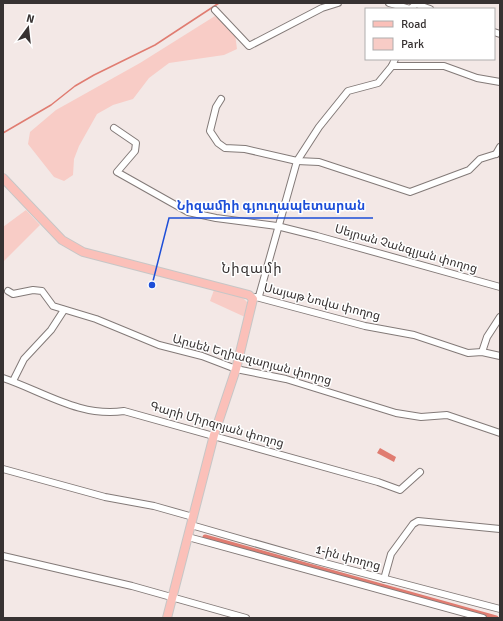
<svg xmlns="http://www.w3.org/2000/svg" width="503" height="621" viewBox="0 0 503 621" font-family="Signika,'Noto Sans Armenian',sans-serif">
  <rect width="100%" height="100%" fill="#f3e8e6"/>
  <!-- green -->
  <g fill="#f8ccc6">
    <path d="M215,16L235,34L237,49L224,55L169,63L149,78L133,99L113,105L97,114L79,146L74,159L73,175L64,181L54,177L28,144L30,132L56,110L140,63Z"/>
    <path d="M26,210L40,225L3,262V227Z"/>
    <path d="M214,290L242,297L248,303L245,317L210,301Z"/>
  </g>
  <!-- water -->
  <path fill="#e07c71" d="M380,448L396,457L394,462L377,453Z"/>
  <g fill="none" stroke-linecap="round" stroke-linejoin="round">
    <!-- stream -->
    <path stroke="#e07c71" stroke-width="1.5" d="M3,133L51,105L75,86L94,75L155,45L219,3"/>
    <!-- canal -->
    <path stroke="#e07c71" stroke-width="5" d="M205,537L496,618"/>
    <!-- minor casing -->
    <g stroke="#837a78" stroke-width="8">
      <g id="minor">
        <path d="M389,3L410,9"/>
        <path d="M410,9L416,4L430,9"/>
        <path d="M215,10L249,46L322,8L338,3"/>
        <path d="M494,32L500,34"/>
        <path d="M392,66H444L477,78L500,82"/>
        <path d="M221,99L216,107L210,131L218,143L225,148L245,149L297,161L319,162L410,192L469,170L480,159L496,154"/>
        <path d="M114,128L136,143L135,151L117,172L188,212L216,218L277,226L317,236L500,287"/>
        <path d="M496,154L500,147"/>
        <path d="M8,291L13,294L33,290L42,291L53,306L96,319L159,345L202,356L236,369L286,379L396,413L421,417L447,415L500,433"/>
        <path d="M259,296L297,161L319,127L348,91L378,83L392,66L395,59"/>
        <path d="M256,297L365,326L414,335L468,353L482,352L500,356"/>
        <path d="M482,352L487,337L500,317"/>
        <path d="M3,378C42,391 81,418 124,411L378,482L400,490L420,472"/>
        <path d="M13,381L24,359L51,330L64,310"/>
        <path d="M3,469L105,497L154,506L193,517"/>
        <path d="M191,525L317,561L500,609"/>
        <path d="M188,537L483,618"/>
        <path d="M3,556L132,586L246,618"/>
        <path d="M384,579L391,554L413,524L418,521L500,529"/>
      </g>
    </g>
    <!-- major casing -->
    <g stroke="#c7c6c6" stroke-width="10">
      <path id="major" d="M3,178L62,240L83,252L249,295L253,299L236,369L214,435L167,618"/>
    </g>
    <!-- minor -->
    <use href="#minor" stroke="#fff" stroke-width="6"/>
    <!-- major -->
    <use href="#major" stroke="#fbc0b9" stroke-width="8"/>
  </g>
  <g text-anchor="middle" dominant-baseline="central" stroke-width="3" stroke-linejoin="round" paint-order="stroke">
    <!-- street labels -->
    <g font-size="12" fill="#373232" stroke="#fff">
      <text transform="translate(406 249) rotate(16)">Սեյրան Չանգլյան փողոց</text>
      <text transform="translate(322 302) rotate(14)">Սայաթ Նովա փողոց</text>
      <text transform="translate(252 360) rotate(15)">Արսեն Եղիազարյան փողոց</text>
      <text transform="translate(217 425) rotate(16)">Գարի Միրզոյան փողոց</text>
      <text transform="translate(348 558) rotate(15)">1-ին փողոց</text>
    </g>
    <!-- quarter labels -->
    <g font-size="14" letter-spacing="1" fill="#373232" stroke="#fff">
      <text x="252" y="268">Նիզամի</text>
    </g>
  </g>
  <!-- callouts -->
  <path fill="none" stroke="#1d4ed8" stroke-width="1.5" d="M152 285L169 218H373"/>
  <circle fill="#1d4ed8" stroke="#fff" stroke-width="1.5" cx="152" cy="285" r="4"/>
  <g font-size="13" text-anchor="middle" font-weight="bold" fill="#1d4ed8" stroke="#fff" stroke-width="3" stroke-linejoin="round" paint-order="stroke">
    <text x="271" y="210">Նիզամիի գյուղապետարան</text>
  </g>
  <!-- border -->
  <rect width="503" height="621" fill="none" stroke="#373232" stroke-width="8"/>
  <!-- legend -->
  <rect x="365" y="8" width="130" height="52" fill="#ffffff" stroke="#afadad"/>
  <rect x="373" y="21" width="20" height="6" fill="#fbc0b9" stroke="#afadad"/>
  <text x="401" y="28" font-size="12" fill="#373232">Road</text>
  <rect x="373" y="38" width="20" height="12" fill="#f8ccc6" stroke="#afadad"/>
  <text x="401" y="48" font-size="12" fill="#373232">Park</text>
  <!-- north arrow -->
  <g transform="translate(28 28) rotate(15)" stroke="#ffffff" stroke-width="3" paint-order="stroke">
  <path d="M0-3L7 15L0 10L-7 15Z" fill="#373232"/>
  <text y="-6" font-size="11" font-weight="bold" text-anchor="middle" fill="#373232">N</text>
  </g>
</svg>
